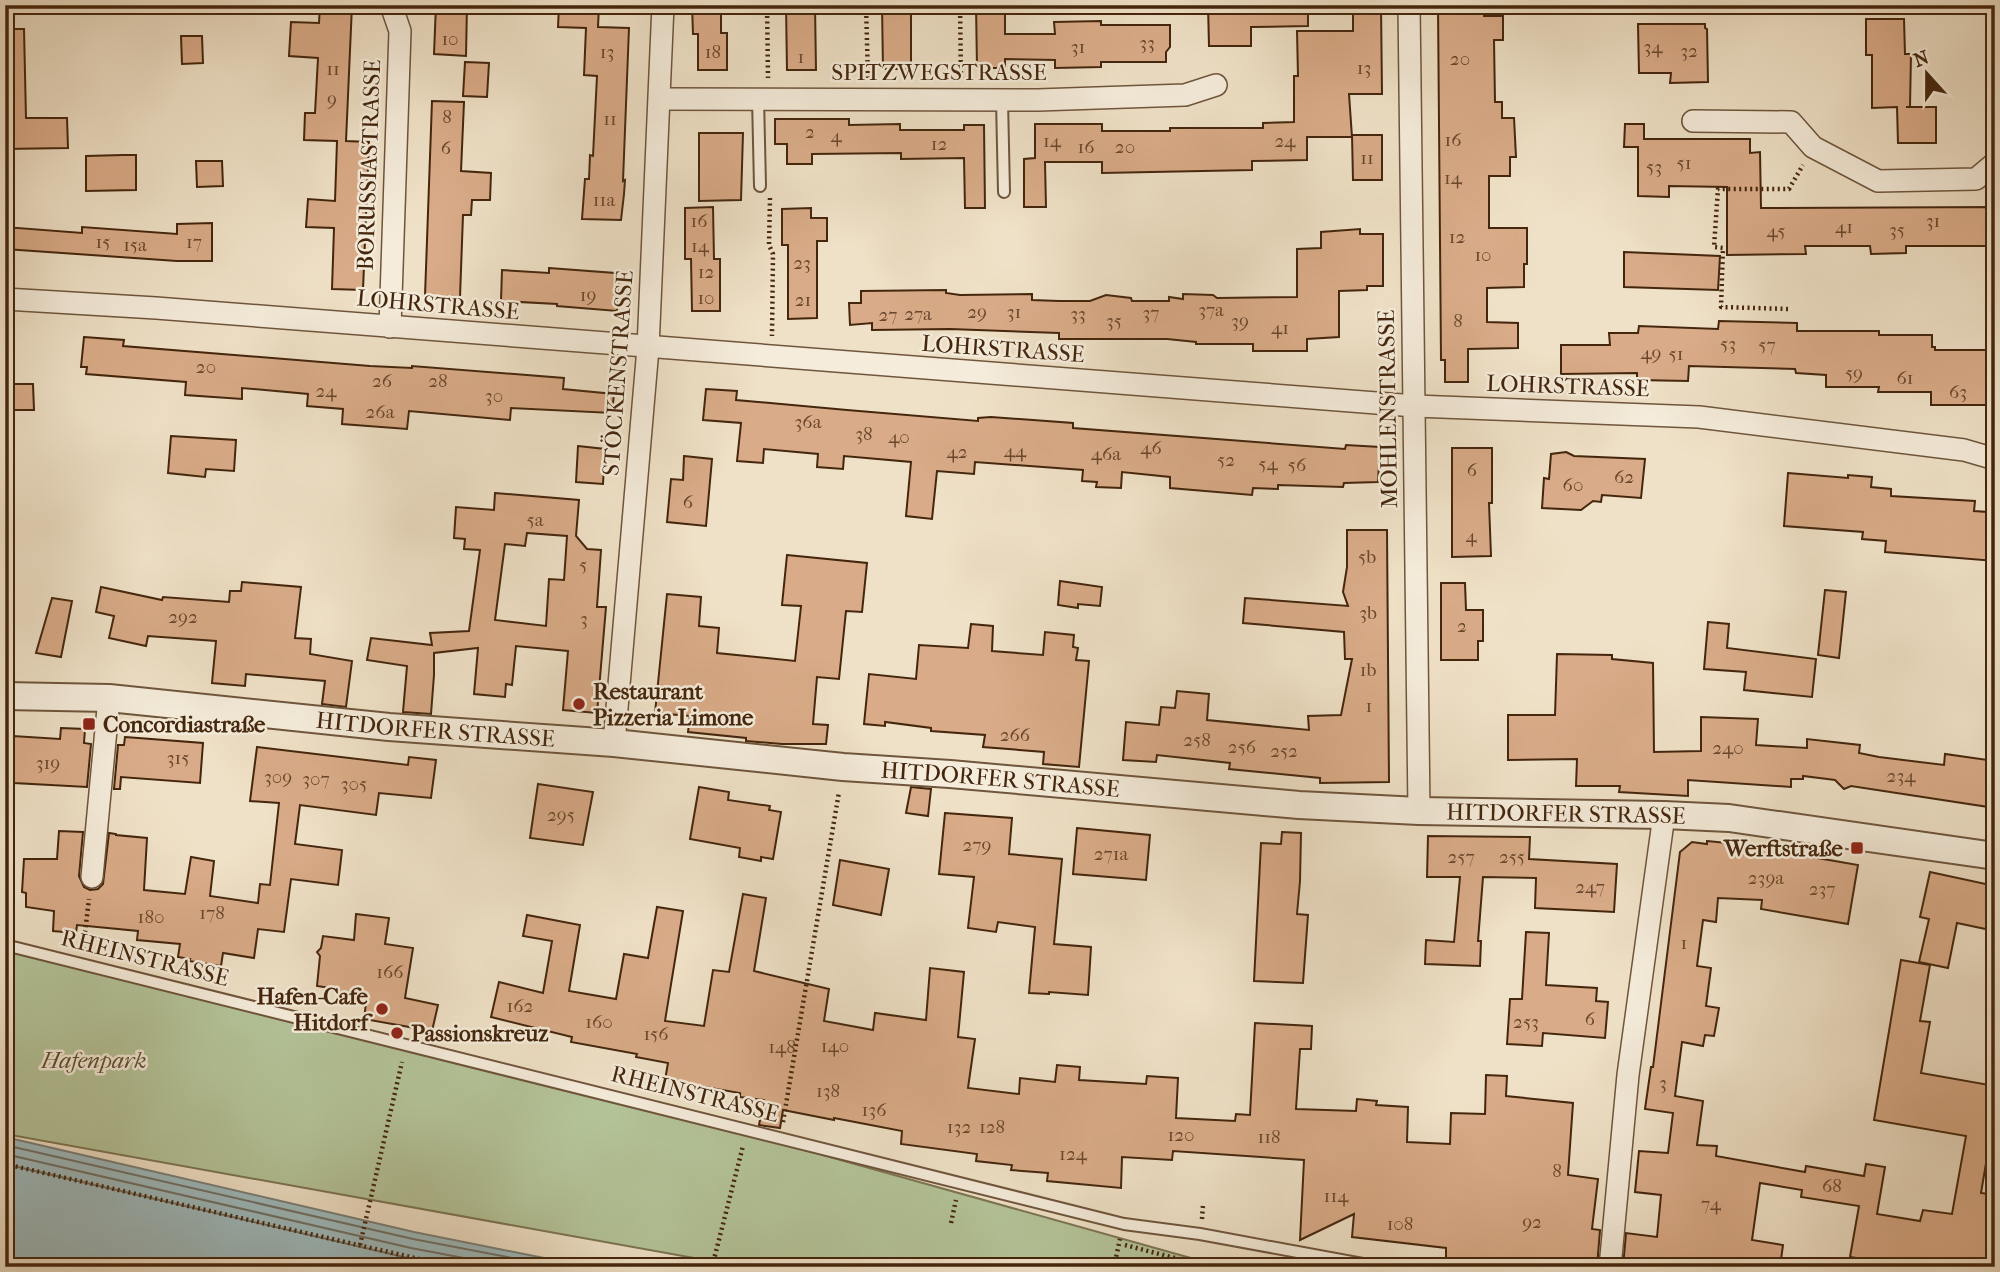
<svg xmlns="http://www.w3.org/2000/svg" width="2000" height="1272" viewBox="0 0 2000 1272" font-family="'IM FELL French Canon',serif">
  <rect width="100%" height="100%" fill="#efe1c7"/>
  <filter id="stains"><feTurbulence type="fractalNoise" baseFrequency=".00286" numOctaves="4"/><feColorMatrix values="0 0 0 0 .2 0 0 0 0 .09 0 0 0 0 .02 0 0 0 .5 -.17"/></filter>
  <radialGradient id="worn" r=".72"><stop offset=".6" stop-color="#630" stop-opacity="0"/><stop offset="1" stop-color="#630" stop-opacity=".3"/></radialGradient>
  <!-- green -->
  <path fill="#b4c499" stroke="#7c7553" stroke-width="2" d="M5,946L787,1145L1223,1267H744L5,1134Z"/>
  <!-- water -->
  <path fill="#9dbbbf" stroke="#797f78" stroke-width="2" d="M5,1137L414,1232L589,1267H5Z"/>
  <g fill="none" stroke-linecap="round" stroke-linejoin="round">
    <!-- shore -->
    <g stroke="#707066" stroke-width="2">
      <path d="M5,1145L413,1239L559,1267"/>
      <path d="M5,1154L411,1248L511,1267"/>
      <path d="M5,1164L408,1258L454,1267"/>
    </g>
  </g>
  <!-- building -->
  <g fill="#d9ab88" stroke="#44260d" stroke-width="2" fill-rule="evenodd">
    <path d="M320,5H352L346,141L369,142L363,290L332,289L334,228L306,227L308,199L335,201L337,141L304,140L305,113H315L318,58L289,56L291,22L319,23Z"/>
    <path d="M436,5H467L466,56L434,54Z"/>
    <path d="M559,5H599L598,27L629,28L623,181L625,180L624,194L621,220L582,219L585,179H589L590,155L593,156L597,76L584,75L586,28L558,27Z"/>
    <path d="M692,5H721V33H727V70H698V34H693Z"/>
    <path d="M786,5H815L816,70H787Z"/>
    <path d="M882,5H911V69H883Z"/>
    <path d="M976,5H1005V34H1055L1054,22L1101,21V25H1170V47L1166,52V62H1101V67L1055,68V60L1005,59V68H977Z"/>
    <path d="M1208,5H1308V26L1251,27V46H1209Z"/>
    <path d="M1353,5H1381L1382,94H1349L1352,137H1307V160L1252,161V170L1102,173V162H1045L1046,207H1024V159L1035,158V124H1102V131H1170V128H1263V123L1294,122V76H1298L1297,31H1353Z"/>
    <path d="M1438,5H1484V16H1503V40H1494L1495,102H1502V118H1514L1516,157H1510V176H1489V228H1527V264H1524V287L1487,288V322L1518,323V348L1468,349V382H1445V360H1441Z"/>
    <path d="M1866,19H1904L1905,54H1911L1910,107H1906H1936V143H1898L1897,107L1872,108V55H1866Z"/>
    <path d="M1638,24H1705V28L1707,29L1708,82L1670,83L1671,73H1639Z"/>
    <path d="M5,29H24L26,118H67L68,148L5,149Z"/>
    <path d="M181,36H202L203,63L182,64Z"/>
    <path d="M465,62L489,63L487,97L463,96Z"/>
    <path d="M432,101L464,102L461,171L491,173L490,200H472L471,215H463L460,297L425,296Z"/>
    <path d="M775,119H849V125L900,124V130H964V125H984L985,208H965L964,158L901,159V153L812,154V164H787V144H775Z"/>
    <path d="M1625,124H1644V139H1750V153L1760,152L1761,208L1995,207V246H1906V253L1871,254L1870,246H1805L1806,254L1727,255V187L1669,186V197L1638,196V147H1624Z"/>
    <path d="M699,133H743L741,200L699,201Z"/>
    <path d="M1352,135H1382V180H1353Z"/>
    <path d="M123,155H136V190L86,191V156Z"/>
    <path d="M196,161H222L223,186L197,187Z"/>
    <path d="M713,207L714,259H720V311H692L691,259H685V208Z"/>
    <path d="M811,208V218H827V241H817V318L788,319V245H782V209Z"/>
    <path d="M212,223V261H177L5,249V227L82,233V227L177,234V224Z"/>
    <path d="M1360,229V234H1383V286H1367V290L1339,291V337L1307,339V351H1253V344H1196V342L1167,339H1059V333L950,329L872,330V323L850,325L849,303H861V291L946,290V293L960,295L1032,294V300L1059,301H1090L1106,295L1131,298L1132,301H1169V297L1183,299V294L1213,295L1217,298L1297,297V249L1321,248V232Z"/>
    <path d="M1624,252L1720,256L1718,290L1624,287Z"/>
    <path d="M549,268L615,273L614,283L619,284L617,311L557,306V304L501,301L502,270L549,273Z"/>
    <path d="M1719,321L1797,323V331H1879V335H1932V347H1935V350H1986V405H1931V392H1878L1879,387H1826V375L1796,373L1795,369L1689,366L1688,381L1637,380V373L1561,374V345H1610L1609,333H1638L1639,326L1718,329Z"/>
    <path d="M84,337L124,340L123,346L370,366L412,368V366L564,378L563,389L614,394L612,413L511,408L510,420L409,411L407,429L342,424L343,409L307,406L308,394L242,388V399L185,395L186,382L86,374L87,367H81Z"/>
    <path d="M10,384H33L34,410H11Z"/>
    <path d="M706,389L737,391L736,400L847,410L978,421V418L991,417L1073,423V428L1345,449L1346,445L1380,447L1378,482L1344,483L1343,487L1278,485V489L1253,488L1252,495L1170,488V477L1122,472L1121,488L1096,487L1097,482L1082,481L1083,470L975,462L974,474L937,471L932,519L906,516L911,462L844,456L843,469L817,467L818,454L764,449L763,463L737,461L741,423L703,420Z"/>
    <path d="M171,436L236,440L234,471L206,469L205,477L168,473Z"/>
    <path d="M578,446L605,449L603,484L576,482Z"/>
    <path d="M1452,448H1492V503H1489L1491,556L1452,557Z"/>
    <path d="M1566,452L1574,456L1645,459L1641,498L1602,495L1601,502L1593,501L1581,510L1542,508L1544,478L1549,479L1551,454Z"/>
    <path d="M684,456L712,459L706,526L667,522L671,479L683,480Z"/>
    <path d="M1788,473L1848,478V475L1872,477L1871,487L1891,489V496L1975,501L1974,511L1988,512L1987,519L1995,520V561L1885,552L1886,541L1862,539L1863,532L1784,526Z"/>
    <path d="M495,493L579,500L576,536L587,549L601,550L597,607H606L597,713L563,710L568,651L516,646L512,685L506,684L505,697L474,694L478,648L434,653V675L431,714L403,712L407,666L367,660L371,638L432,645L430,633L469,631L480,550L464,549L465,539L454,538L456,507L494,510ZM527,533L567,536L564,580L549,579L546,626L495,620L505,544L525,546Z"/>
    <path d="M1347,530H1387L1389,782L1320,783V778L1229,769L1230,763L1157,755L1156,762L1123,760L1126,722L1159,725L1161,707L1175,708L1177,691L1209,694L1207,720L1309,730L1308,716L1341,715L1352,659H1345L1344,632L1243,623L1245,598L1348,606L1343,592L1347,567Z"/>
    <path d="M787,555L867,563L862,612L846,611L839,679L817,677L813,724L828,725L826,744H782L746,741V738L688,732L690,716L655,713L667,594L701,597L699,626L719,628L717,653L795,661L801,606L782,605Z"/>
    <path d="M1060,581L1102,587L1100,606L1078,604V608L1058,605Z"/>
    <path d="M242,582L301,587L295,638L311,639L310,654L352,661L346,707L322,704L325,681L246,674L245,686L212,683L216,641L148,636L146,646L109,638L114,616L96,612L101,587L162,600L163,597L229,602L230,591H241Z"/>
    <path d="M1441,583H1465L1466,610H1483V641H1478V660H1441Z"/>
    <path d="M1825,590L1846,592L1839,658L1818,655Z"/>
    <path d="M52,598L72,601L61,657L36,653Z"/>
    <path d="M1708,622L1729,624L1727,648L1816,659L1812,697L1744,690L1746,672L1704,669Z"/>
    <path d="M971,624L993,626L992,651L1043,655L1045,632L1074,635L1073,647L1078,648L1076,660L1089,661L1079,767L1043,764L1044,752L983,747L985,735L931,731V728L885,722V726L864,724L869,674L916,679L919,645L968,648Z"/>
    <path d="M1557,654L1612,655V659L1653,663L1654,752L1701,751V717L1758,719L1756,745L1807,748V739L1860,745L1859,753L1879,757L1944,765L1945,754L1995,761V808L1851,786L1844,789L1835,780L1803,776V779H1791V787L1688,780V796L1619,792L1620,786H1576L1577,759L1508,760V715H1555Z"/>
    <path d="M61,728L85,729L84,743L91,744L87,787L14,783V770H5V742L11,743L13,736L60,739Z"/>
    <path d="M125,737L203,743L200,783L121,777L120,789H114L118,745H124Z"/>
    <path d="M257,747L408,765L409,757L436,760L431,798L379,793L376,815L300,805L295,844L342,850L338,885L291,879L284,932L258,929L254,958L223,953L221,966L189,961L190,959L178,957L180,944L137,940L138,931L77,925L76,933L53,931L54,911L26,907V893L22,892L24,859H57L59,831L83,832L79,876L84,887L90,890L98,889L103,884L109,833L116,834V835L147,838L144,890L185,894L191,857L214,861L210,896L258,903L260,884L270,885L279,803L250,801Z"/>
    <path d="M538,784L593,792L583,845L530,838Z"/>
    <path d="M699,787L729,792L728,800L770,806L769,810L781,812L773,859L761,857V861L739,857L740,848L690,839Z"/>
    <path d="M911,787L931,789L928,816L906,813Z"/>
    <path d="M945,813L1012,818L1009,854L1062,859L1054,944L1091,947L1088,995L1049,992V994L1029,993L1035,927L998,922L996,932L968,928L974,877L939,874Z"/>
    <path d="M1077,828L1150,835L1146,880L1073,874Z"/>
    <path d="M1282,832L1301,833L1300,881L1297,914L1308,915L1303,983L1254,981L1261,843L1281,844Z"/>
    <path d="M1428,836L1530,837L1529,859L1617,864L1614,912L1535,908L1536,878L1483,877L1478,941H1481L1480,966L1425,964L1426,940L1454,942L1460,877H1427Z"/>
    <path d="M1707,841L1737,844L1858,865L1848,924L1761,909L1762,900L1718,898L1716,922L1703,920L1697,966L1711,968L1706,1006L1719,1008L1714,1036L1705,1035L1703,1046L1682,1042L1675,1096L1703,1101L1697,1145L1717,1146L1716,1156L1805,1172L1806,1166L1864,1176L1866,1164L1885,1167L1877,1214L1920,1221L1923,1210L1952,1214L1966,1136L1874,1120L1901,960L1930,965L1920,1021L1930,1022L1921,1073L1995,1086V1110L1981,1193L1995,1195V1248L1992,1267H1896V1264L1850,1257L1859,1206L1801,1197L1802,1190L1760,1183L1752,1240L1783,1245L1780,1267H1623L1626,1233L1657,1237L1661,1195L1635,1192L1639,1151L1668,1153L1673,1113L1645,1109L1651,1067H1653L1680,852L1692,842L1707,844Z"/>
    <path d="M840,860L889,869L881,915L833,905Z"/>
    <path d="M1930,872L1995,886V931L1957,923L1948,968L1919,962L1929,919L1920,917Z"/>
    <path d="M743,894L766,898L754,971L829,989L824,1021L873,1030L875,1013L926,1020L930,968L964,972L958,1037L975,1039L968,1088L1019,1094L1020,1078L1055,1082L1057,1065L1080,1067L1079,1080L1146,1084L1147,1076L1178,1078L1176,1118L1235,1121L1236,1114L1250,1115L1255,1023L1312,1026L1311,1049H1300L1296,1109L1356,1111L1357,1099L1377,1101L1376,1105L1408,1107L1407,1142L1450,1144L1451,1113L1485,1114L1486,1075L1507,1076L1506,1096L1573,1103L1568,1175L1598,1179L1592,1229L1600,1230L1597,1267H1477V1261L1446,1259V1248L1352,1237L1354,1214L1300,1240L1304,1160L1173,1151L1172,1160L1122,1157L1121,1188L1047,1181L1048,1173L1011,1170L1012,1165L976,1161L977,1154L901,1144L902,1131L834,1118V1120L783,1110L780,1128L759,1125L764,1100L740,1097V1093L665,1080L668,1063L636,1057L637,1054L571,1042L572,1037L491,1017L499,982L543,993L552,941L523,936L527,915L580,925L569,991L616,999L624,954L648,958L657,907L683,911L665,1021L704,1026L713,970L729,972Z"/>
    <path d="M356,914L389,918L385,944L413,948L405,998L438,1005L432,1031L364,1019L367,995L333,991L330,988L317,986L320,956L317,952L321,948L323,936L354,940Z"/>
    <path d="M1526,932L1549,933L1546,985L1597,988L1596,1001L1608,1002L1605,1038L1543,1033L1542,1046L1507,1044L1510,999H1522Z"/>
  </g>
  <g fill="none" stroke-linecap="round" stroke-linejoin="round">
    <!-- service casing -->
    <g stroke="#6f553c" stroke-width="14">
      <g id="service">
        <path d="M758,98L760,186"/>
        <path d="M1002,100L1004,192"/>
        <path d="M5,945L1124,1224L1200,1234L1379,1267"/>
      </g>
    </g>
    <!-- minor casing -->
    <g stroke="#6f553c" stroke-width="24">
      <g id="minor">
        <path d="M1409,5L1419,811"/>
        <path d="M660,99L1038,100L1185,95L1216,85"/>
        <path d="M1693,121L1791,122L1813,147L1878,181L1976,179L1995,163"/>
        <path d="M5,299L156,308L1415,406L1699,417L1964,450L1995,459"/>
        <path d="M390,327L400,31L391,5"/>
        <path d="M614,743L648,348L663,5"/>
        <path d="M92,877L109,698"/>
        <path d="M1610,1267L1628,1075L1664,815"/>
      </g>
    </g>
    <!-- tertiary casing -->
    <g stroke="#6f553c" stroke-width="30">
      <g id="tertiary">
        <path id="s1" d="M5,696L109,698L389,727L614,743L843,767L950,774L1299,805L1419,811L1664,815L1729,818L1995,856"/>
      </g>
    </g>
    <!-- path -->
    <g stroke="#44260d" stroke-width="4.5" stroke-dasharray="2 3.5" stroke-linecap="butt">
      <path d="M767,5L768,78"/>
      <path d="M866,5L868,78"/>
      <path d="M960,5L961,78"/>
      <path d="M770,198L769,245L773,254L772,336"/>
      <path d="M1788,309L1721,307L1723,248L1714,247L1718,189H1789L1803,165"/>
      <path d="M83,949L89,899"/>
      <path d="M783,1122L839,792"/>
      <path d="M5,1164L454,1267"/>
      <path d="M1202,1219L1203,1205"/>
      <path d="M951,1223L956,1200"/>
      <path d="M360,1245L402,1062"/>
      <path d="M1125,1245L1209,1267"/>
      <path d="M1115,1262L1120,1239"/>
      <path d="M712,1267L743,1146"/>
    </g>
    <!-- service -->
    <use href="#service" stroke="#f5ecdb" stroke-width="10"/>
    <!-- minor -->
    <use href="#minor" stroke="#f5ecdb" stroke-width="21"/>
    <!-- tertiary -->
    <use href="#tertiary" stroke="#f5ecdb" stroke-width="26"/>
  </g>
  <!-- markers -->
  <g fill="#8f2418" stroke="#f5ecdb" stroke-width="2.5">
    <circle cx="579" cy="704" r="7"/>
    <rect x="82" y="717" width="14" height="14" rx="3.5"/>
    <rect x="1850" y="841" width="14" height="14" rx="3.5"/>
    <circle cx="382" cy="1009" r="7"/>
    <circle cx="397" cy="1033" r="7"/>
  </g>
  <g text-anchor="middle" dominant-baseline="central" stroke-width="5" stroke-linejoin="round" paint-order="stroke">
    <!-- number labels -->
    <g font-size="19" fill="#69472c">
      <text x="450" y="39">10</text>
      <text x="1147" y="43">33</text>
      <text x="1078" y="47">31</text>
      <text x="1653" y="47">34</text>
      <text x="1689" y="51">32</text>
      <text x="607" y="52">13</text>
      <text x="713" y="52">18</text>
      <text x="801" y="57">1</text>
      <text x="1460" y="59">20</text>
      <text x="1364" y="68">13</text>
      <text x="333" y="69">11</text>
      <text x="332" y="99">9</text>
      <text x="447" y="117">8</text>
      <text x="610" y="119">11</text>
      <text x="810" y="132">2</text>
      <text x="836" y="136">4</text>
      <text x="1453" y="140">16</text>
      <text x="1052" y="141">14</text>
      <text x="1285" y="141">24</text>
      <text x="939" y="144">12</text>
      <text x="1086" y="147">16</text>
      <text x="1125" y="147">20</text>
      <text x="446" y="148">6</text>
      <text x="1367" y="158">11</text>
      <text x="1684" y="163">51</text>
      <text x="1654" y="167">53</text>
      <text x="1453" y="178">14</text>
      <text x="604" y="200">11a</text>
      <text x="699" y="221">16</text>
      <text x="1933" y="221">31</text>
      <text x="1844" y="227">41</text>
      <text x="1897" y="230">35</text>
      <text x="1776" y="231">45</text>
      <text x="1457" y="237">12</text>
      <text x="103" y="242">15</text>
      <text x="194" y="242">17</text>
      <text x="135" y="245">15a</text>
      <text x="700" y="246">14</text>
      <text x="1483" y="255">10</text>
      <text x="802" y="263">23</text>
      <text x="706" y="272">12</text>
      <text x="588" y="295">19</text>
      <text x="706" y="298">10</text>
      <text x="803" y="300">21</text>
      <text x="1211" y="310">37a</text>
      <text x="977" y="312">29</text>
      <text x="1014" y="312">31</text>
      <text x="1151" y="313">37</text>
      <text x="918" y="314">27a</text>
      <text x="1078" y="314">33</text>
      <text x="888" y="315">27</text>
      <text x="1114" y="321">35</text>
      <text x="1240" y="321">39</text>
      <text x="1458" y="321">8</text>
      <text x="1280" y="328">41</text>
      <text x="1728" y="344">53</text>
      <text x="1767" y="345">57</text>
      <text x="1651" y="353">49</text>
      <text x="1676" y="354">51</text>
      <text x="206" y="367">20</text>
      <text x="1854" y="373">59</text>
      <text x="1905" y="378">61</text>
      <text x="382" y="381">26</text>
      <text x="438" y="381">28</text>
      <text x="326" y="391">24</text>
      <text x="1958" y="392">63</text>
      <text x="494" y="396">30</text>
      <text x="380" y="412">26a</text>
      <text x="808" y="422">36a</text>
      <text x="864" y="434">38</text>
      <text x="899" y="437">40</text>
      <text x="1151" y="448">46</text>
      <text x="1015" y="451">44</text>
      <text x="957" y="452">42</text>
      <text x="1106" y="454">46a</text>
      <text x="1226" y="460">52</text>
      <text x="1268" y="464">54</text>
      <text x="1297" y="465">56</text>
      <text x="1472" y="470">6</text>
      <text x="1624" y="477">62</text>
      <text x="1573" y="485">60</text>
      <text x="688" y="502">6</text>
      <text x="535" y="520">5a</text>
      <text x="1471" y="536">4</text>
      <text x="1367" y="557">5b</text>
      <text x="583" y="565">5</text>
      <text x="1368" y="613">3b</text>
      <text x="183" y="617">292</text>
      <text x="584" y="619">3</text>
      <text x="1462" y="626">2</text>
      <text x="1368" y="670">1b</text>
      <text x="1369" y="706">1</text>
      <text x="1015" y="735">266</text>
      <text x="1197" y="740">258</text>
      <text x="1242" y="747">256</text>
      <text x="1728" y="748">240</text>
      <text x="1284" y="751">252</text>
      <text x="178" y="758">315</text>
      <text x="48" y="763">319</text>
      <text x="1901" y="776">234</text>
      <text x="278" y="777">309</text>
      <text x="316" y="779">307</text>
      <text x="354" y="784">305</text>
      <text x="561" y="815">295</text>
      <text x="977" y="845">279</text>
      <text x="1111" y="854">271a</text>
      <text x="1461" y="857">257</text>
      <text x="1512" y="857">255</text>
      <text x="1766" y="878">239a</text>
      <text x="1590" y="887">247</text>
      <text x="1822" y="889">237</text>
      <text x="212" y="913">178</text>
      <text x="151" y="917">180</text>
      <text x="1684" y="943">1</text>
      <text x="390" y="972">166</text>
      <text x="520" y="1006">162</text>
      <text x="1590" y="1019">6</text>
      <text x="599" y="1022">160</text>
      <text x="1526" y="1022">253</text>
      <text x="656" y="1034">156</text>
      <text x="835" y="1046">140</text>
      <text x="782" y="1047">148</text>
      <text x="1663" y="1083">3</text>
      <text x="828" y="1091">138</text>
      <text x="874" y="1110">136</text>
      <text x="959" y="1127">132</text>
      <text x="992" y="1127">128</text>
      <text x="1181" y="1135">120</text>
      <text x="1269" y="1137">118</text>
      <text x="1073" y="1154">124</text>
      <text x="1557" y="1171">8</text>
      <text x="1832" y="1186">68</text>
      <text x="1336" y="1196">114</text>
      <text x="1711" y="1204">74</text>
      <text x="1532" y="1222">92</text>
      <text x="1400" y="1224">108</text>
    </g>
    <!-- street labels -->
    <g font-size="23" fill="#44260d" stroke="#f5ecdb">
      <text x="939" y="72">SPITZWEGSTRASSE</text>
      <text transform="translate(369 165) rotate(-88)">BORUSSIASTRASSE</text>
      <text transform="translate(438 305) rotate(5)">LOHRSTRASSE</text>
      <text transform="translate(1003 349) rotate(4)">LOHRSTRASSE</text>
      <text transform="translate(618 373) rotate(-86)">STÖCKENSTRASSE</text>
      <text transform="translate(1568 386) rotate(2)">LOHRSTRASSE</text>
      <text transform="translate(1388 409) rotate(-91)">MOHLENSTRASSE</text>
      <text stroke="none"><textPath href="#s1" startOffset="432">HITDORFER STRASSE</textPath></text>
      <text stroke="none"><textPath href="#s1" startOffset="999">HITDORFER STRASSE</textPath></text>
      <text stroke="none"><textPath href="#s1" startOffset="1566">HITDORFER STRASSE</textPath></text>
      <text transform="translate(145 958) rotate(14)">RHEINSTRASSE</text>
      <text transform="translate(695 1094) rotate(14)">RHEINSTRASSE</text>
    </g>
    <!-- poi labels -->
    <g font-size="23" font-weight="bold" fill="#44260d" stroke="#f5ecdb" text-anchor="start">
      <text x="593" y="691">Restaurant<tspan x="593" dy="26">Pizzeria Limone</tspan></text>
      <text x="103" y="724">Concordiastraße</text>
      <text x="1843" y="848" text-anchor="end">Werftstraße</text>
      <text x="368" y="996" text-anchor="end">Hafen-Cafe<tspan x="368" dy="26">Hitdorf</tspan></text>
      <text x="411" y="1033">Passionskreuz</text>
    </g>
    <!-- park labels -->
    <g font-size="23" font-style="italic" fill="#604e30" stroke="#f5ecdb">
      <text x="94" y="1060">Hafenpark</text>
    </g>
  </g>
  <!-- margin -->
  <rect width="2000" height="1272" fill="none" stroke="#efe1c7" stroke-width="28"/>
  <rect x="7" y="7" width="1986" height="1258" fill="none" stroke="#44260d" stroke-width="3.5"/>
  <rect x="14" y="14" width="1972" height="1244" fill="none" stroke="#44260d" stroke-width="2"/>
  <!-- north arrow -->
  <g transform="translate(1927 74) rotate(339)" stroke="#f5ecdb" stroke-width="5" paint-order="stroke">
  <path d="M0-5L12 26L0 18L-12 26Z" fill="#44260d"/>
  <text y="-10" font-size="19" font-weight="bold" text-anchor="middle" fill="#44260d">N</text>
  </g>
  <rect width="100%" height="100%" filter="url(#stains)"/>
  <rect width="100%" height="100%" fill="url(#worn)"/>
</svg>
